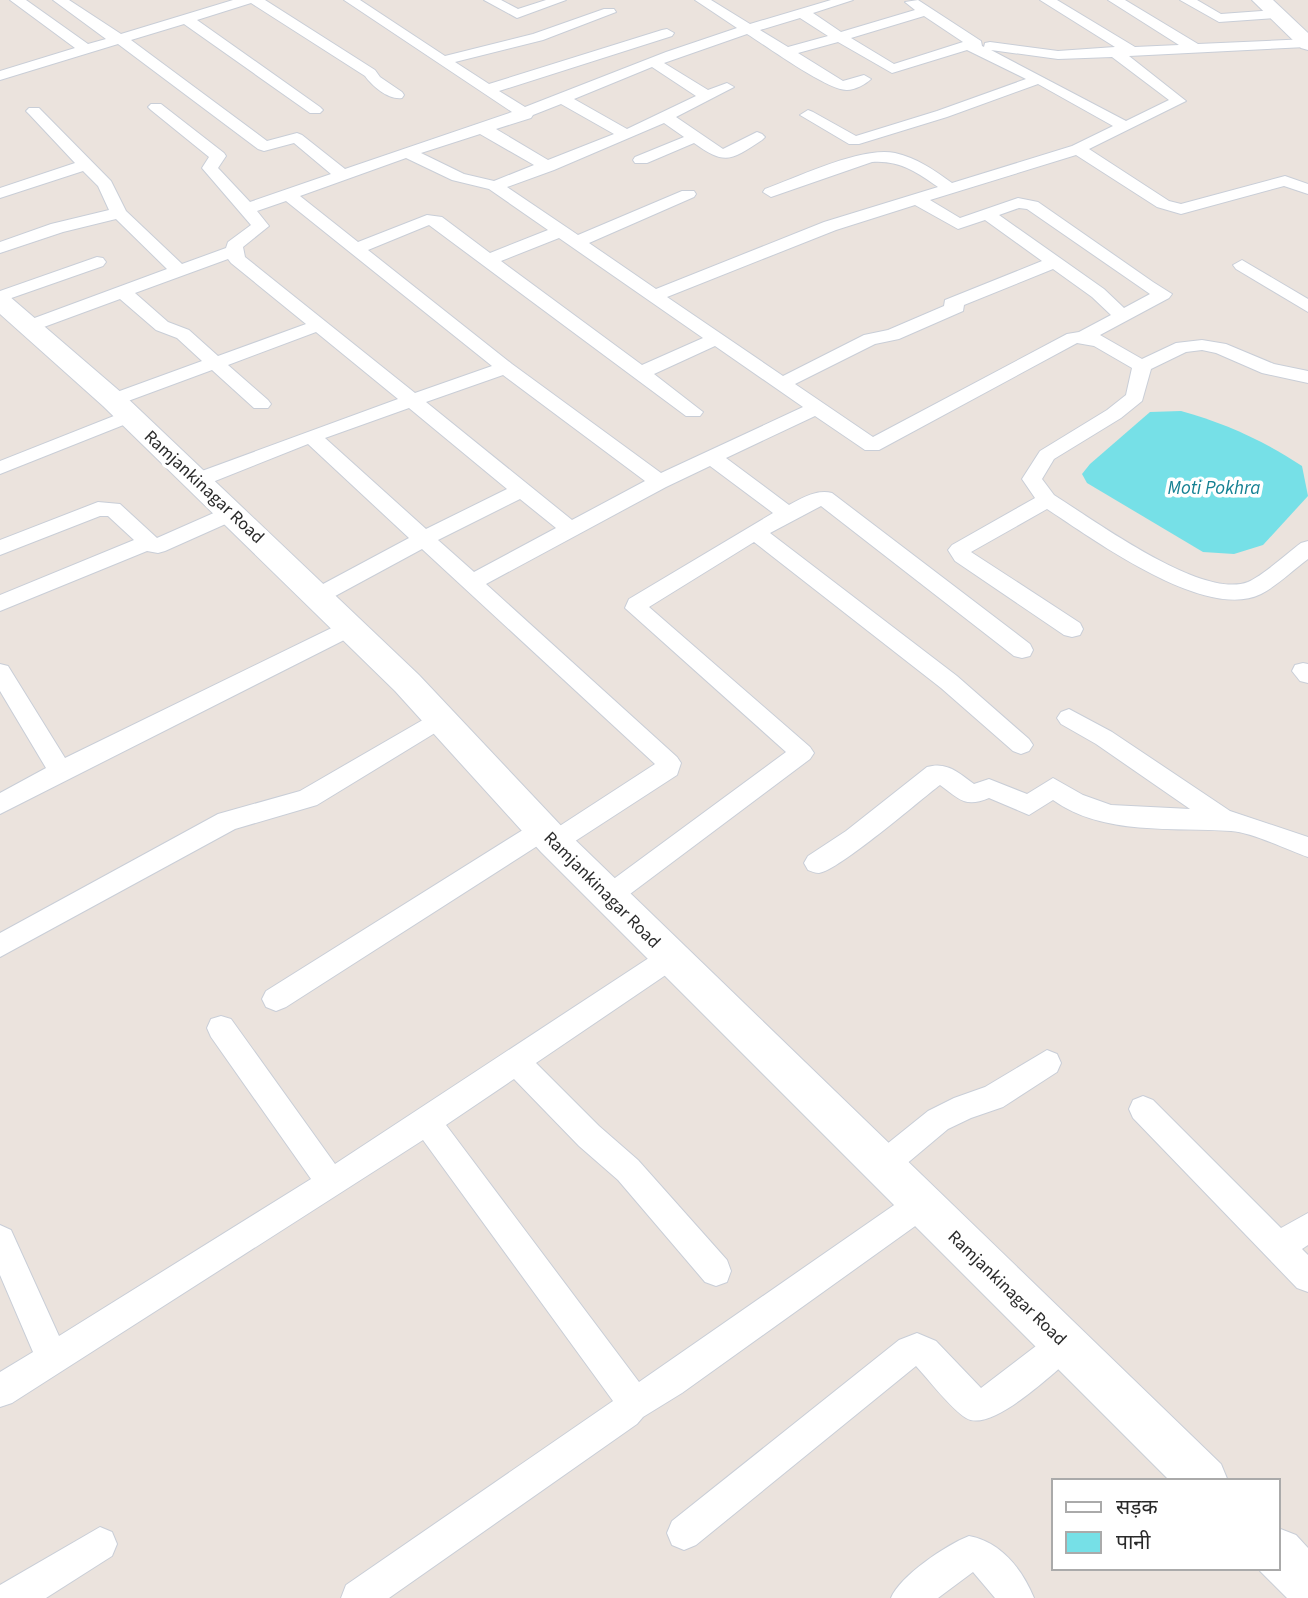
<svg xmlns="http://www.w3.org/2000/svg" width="1308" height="1598" viewBox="0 0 1308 1598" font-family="'Source Sans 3','Noto Sans Devanagari',sans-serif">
  <rect width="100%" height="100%" fill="#ebe3dd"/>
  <!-- water -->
  <path fill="#76e0e7" d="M1181,411C1225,423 1264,441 1302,466L1308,496L1263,545L1234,554L1203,552L1087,483L1082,474L1090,464L1150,412Z"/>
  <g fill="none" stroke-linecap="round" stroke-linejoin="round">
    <!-- street casing -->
    <g stroke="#c9ced7" stroke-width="2">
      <g id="street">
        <path d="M10,0H26L88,44L106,39L53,0H69L121,34L233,0H265L375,70L380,77L402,92L404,95L402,98C389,100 373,87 365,76L251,3L197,20L320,107L323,110L320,113H310L184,24L131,40L267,141L297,133L302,135L345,169L512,112L344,0H360L445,56L533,34L604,9H614L616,12L543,40L455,62L489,84L662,30L667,29L674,33L672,36L499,91L525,107L666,52L737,28L695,0H711L750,24L831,0H853L813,13L841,32L915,10L905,2L918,0L981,41L982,46L984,47L985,43L990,42L1058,51L1115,47L1040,0H1057L1135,47L1179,45L1108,0H1125L1198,44L1308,39L1306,47L1129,56L1186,101L1089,149L1169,201L1181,204L1285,176L1308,184V194L1284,186L1181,214L1157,207L1076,155L930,200L960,218L1018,198L1038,202L1153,282L1172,294L1169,298L1100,335L1142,359L1176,343L1202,340L1226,344L1274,364L1308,371V383L1262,373L1216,353L1202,350L1186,352L1151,369L1142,401L1121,418L1054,459L1042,479L1054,495C1094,520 1202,600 1248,582C1264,575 1286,554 1301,543L1308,541V559C1293,570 1277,586 1261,594C1205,622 1092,538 1047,509L971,552L1080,623L1083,629L1080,635L1072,637L1064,635L955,561L948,550L952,545L1035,498L1022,479L1040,451L1107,410L1126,395L1132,368L1094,346L1077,343L879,450H865L815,416L726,458L789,505C802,498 817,489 832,493L1030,644L1033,650L1030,656L1022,658L1014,656L821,506L770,533L957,676L1029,739L1033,745L1029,751L1021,754L1013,751L941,688L754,542L649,607L810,747L814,753L810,759L618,903L609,907L600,903L596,896L600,889L786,752L625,608L629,599L773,513L710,466L666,487L486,584L677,757L681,763L677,775L563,849L554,852L545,849L542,843L286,1007L276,1011L266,1007L262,999L266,991L534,823L543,820L552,823L555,829L655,764L422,549L326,601L318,603L310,601L307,596L310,591L409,538L308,444L205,485H191L188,480L191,475L398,399L316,332L228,365L268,400L271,404L268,408H254L212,370L120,404H106L103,400L106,396L202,361L177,338L156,330L120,299L33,331H21L18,327L21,323L167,269L116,219L63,232L0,253V242L51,224L109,210L98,186L83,171L0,198V188L75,163L29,114L26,111L29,108H39L111,181L126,211L182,264L226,248L228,242L251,225L202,168L209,157L151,110L148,107L151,104H161L224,153L226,156L218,168L250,202L331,174L294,143L264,151L258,149L118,44L0,80V71L75,48ZM924,16L963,42L894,64L851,38ZM800,18L828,36L788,47L760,30ZM747,34C765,45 828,91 847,90C855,90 866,84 871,79L864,75L843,81L798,53L838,42L892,73L967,50L1026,79L937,111L856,136L813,112L808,110L800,115L849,144H859L947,117L1038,84L1113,126L1072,146L952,183C934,170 917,158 895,153C862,146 798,177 765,189L763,192L771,197L872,162C899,160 917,172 938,187L824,222L656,289L589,243L694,197L696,194L694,191H682L578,235L507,187L554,170L664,123L684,137L635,157L633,160L635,163H647L694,143C726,166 731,160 762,140L765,137L762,134L757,132L723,149L676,117L734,87L727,83L708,90L664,63ZM991,50L1058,59L1112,57L1169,100L1126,121ZM652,67L696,96L627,129L574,99ZM561,104L614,134L548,160L496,129L531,118L533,115ZM480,134L534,165L494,181L464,174L421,153ZM406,158L452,180L489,189L548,230L490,253L442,217L427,215L358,242L300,196ZM286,201L492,366L415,393L245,257L243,247L269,226L257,211ZM915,205L958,229L985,220L1042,261L945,300L944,306L888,330L864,335L783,376L667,297L836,230ZM1019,208L1027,209L1150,294L1124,308L1104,289L999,215ZM429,225L686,416H700L703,412L654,374L715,346L803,407L661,473L512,364L368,250ZM559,238L703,338L642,365L501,261ZM228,259L231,263L306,324L218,356L189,330L168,322L135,293ZM1053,269L1092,297L1111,315L1079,332L1067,334L873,437L795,384L875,344L899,339L963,311L964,305ZM503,375L645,481L572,520L426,402ZM409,408L507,489L426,529L325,438ZM520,499L556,528L474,572L438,540Z"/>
        <path d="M484,0H501L518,9L546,0H566L517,18Z"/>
        <path d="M1180,0H1197L1221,14L1277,10L1284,14L1277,18L1219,22Z"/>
        <path d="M97,257L103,258L106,262L103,266L0,302V291Z"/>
        <path d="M1242,260L1308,299V312L1236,269L1233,265Z"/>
        <path d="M129,410L139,416L136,420L0,474V461Z"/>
        <path d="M98,502L120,504L157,538L225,508H239L242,513L239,518L165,551L158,553L147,551L0,611V595L134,540L108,516H100L0,555V540Z"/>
        <path d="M350,619L358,621L361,627L358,633L0,814V793L46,768L0,691V664L8,666L65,758Z"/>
        <path d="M1303,663L1308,664V683L1300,681L1292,671L1295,665Z"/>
        <path d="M1069,709L1112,732L1230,811L1308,837V857C1288,850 1251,832 1231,831C1173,827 1103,836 1053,800L1029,815L989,798C965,808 959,799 940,785C920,800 838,871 819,873C815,873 811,871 808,870L804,863L808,856L846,831L927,767C947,761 959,773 974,784L989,779L1027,794L1053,778L1083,795L1111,805L1190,809L1096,744L1061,724L1057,718L1061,712Z"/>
        <path d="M440,710L448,713L452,719L448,725L317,805L235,829L0,957V933L218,814L300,791Z"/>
        <path d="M670,947L679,950L683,958L679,966L536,1063L599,1126L638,1160L727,1260L731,1271L727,1282L716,1286L705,1282L618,1180L579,1146L514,1079L446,1125L639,1382L910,1194L921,1190L932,1194L936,1204L932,1214L682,1393L643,1417L637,1424L389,1598H341L346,1585L613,1401L423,1140L12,1403L0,1407V1372L33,1352L0,1275V1225L11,1230L59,1336L311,1179L211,1037L207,1028L211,1019L221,1016L231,1019L335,1164L661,950Z"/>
        <path d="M1047,1050L1057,1054L1061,1063L1057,1072L1003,1107L971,1118L948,1129L892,1176L882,1180L872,1176L867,1166L872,1156L928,1111L954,1098L985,1087Z"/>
        <path d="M1143,1096L1153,1100L1281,1228L1308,1213V1245L1302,1249L1308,1255V1292L1297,1288L1133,1118L1129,1109L1133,1100Z"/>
        <path d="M1064,1328L1075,1333L1080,1344L1075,1355C1054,1372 991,1434 966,1418C950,1408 930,1381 916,1366L696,1545L684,1550L672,1545L667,1533L672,1521L899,1340L917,1333L936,1341L981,1388L1053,1333Z"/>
        <path d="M100,1527L112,1532L117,1544L112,1556L46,1598H0V1585Z"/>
        <path d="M969,1536C1001,1542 1022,1569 1034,1598H995L973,1572L938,1598H891C900,1576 946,1545 969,1536Z"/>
      </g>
    </g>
    <!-- secondary casing -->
    <g stroke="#c9ced7" stroke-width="2">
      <g id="secondary">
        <path d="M1252,0H1273L1308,33V50L1301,48Z"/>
        <path d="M0,293L9,296L123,394L419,675L567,832L1221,1464L1228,1481H1170L541,852L395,691L103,406L0,314Z"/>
        <path d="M1278,1528L1296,1535L1308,1548V1598H1287L1260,1571L1259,1568H1278Z"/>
      </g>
    </g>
    <!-- street -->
    <use href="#street" fill="#fff" fill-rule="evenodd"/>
    <!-- secondary -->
    <use href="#secondary" fill="#fff" fill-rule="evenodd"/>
  </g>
  <g text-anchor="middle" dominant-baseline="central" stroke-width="7" stroke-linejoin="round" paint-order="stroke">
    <!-- street labels -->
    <g font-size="18" fill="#2a2a2a" stroke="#fff">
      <text transform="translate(204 487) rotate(43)">Ramjankinagar Road</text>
      <text transform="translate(602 890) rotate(45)">Ramjankinagar Road</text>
      <text transform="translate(1007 1288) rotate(44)">Ramjankinagar Road</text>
    </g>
    <!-- water labels -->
    <g font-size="19" font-style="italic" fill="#158193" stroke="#fff">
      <text x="1214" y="488">Moti Pokhra</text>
    </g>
  </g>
  <!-- legend -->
  <rect x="1052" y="1479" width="228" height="91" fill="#ffffff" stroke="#aaaaaa" stroke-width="2"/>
  <rect x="1066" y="1502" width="35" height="10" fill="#ffffff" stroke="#aaaaaa" stroke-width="2"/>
  <text x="1116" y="1514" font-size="21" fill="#2a2a2a">सड़क</text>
  <rect x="1066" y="1532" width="35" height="21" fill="#76e0e7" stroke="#aaaaaa" stroke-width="2"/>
  <text x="1116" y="1549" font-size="21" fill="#2a2a2a">पानी</text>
</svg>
